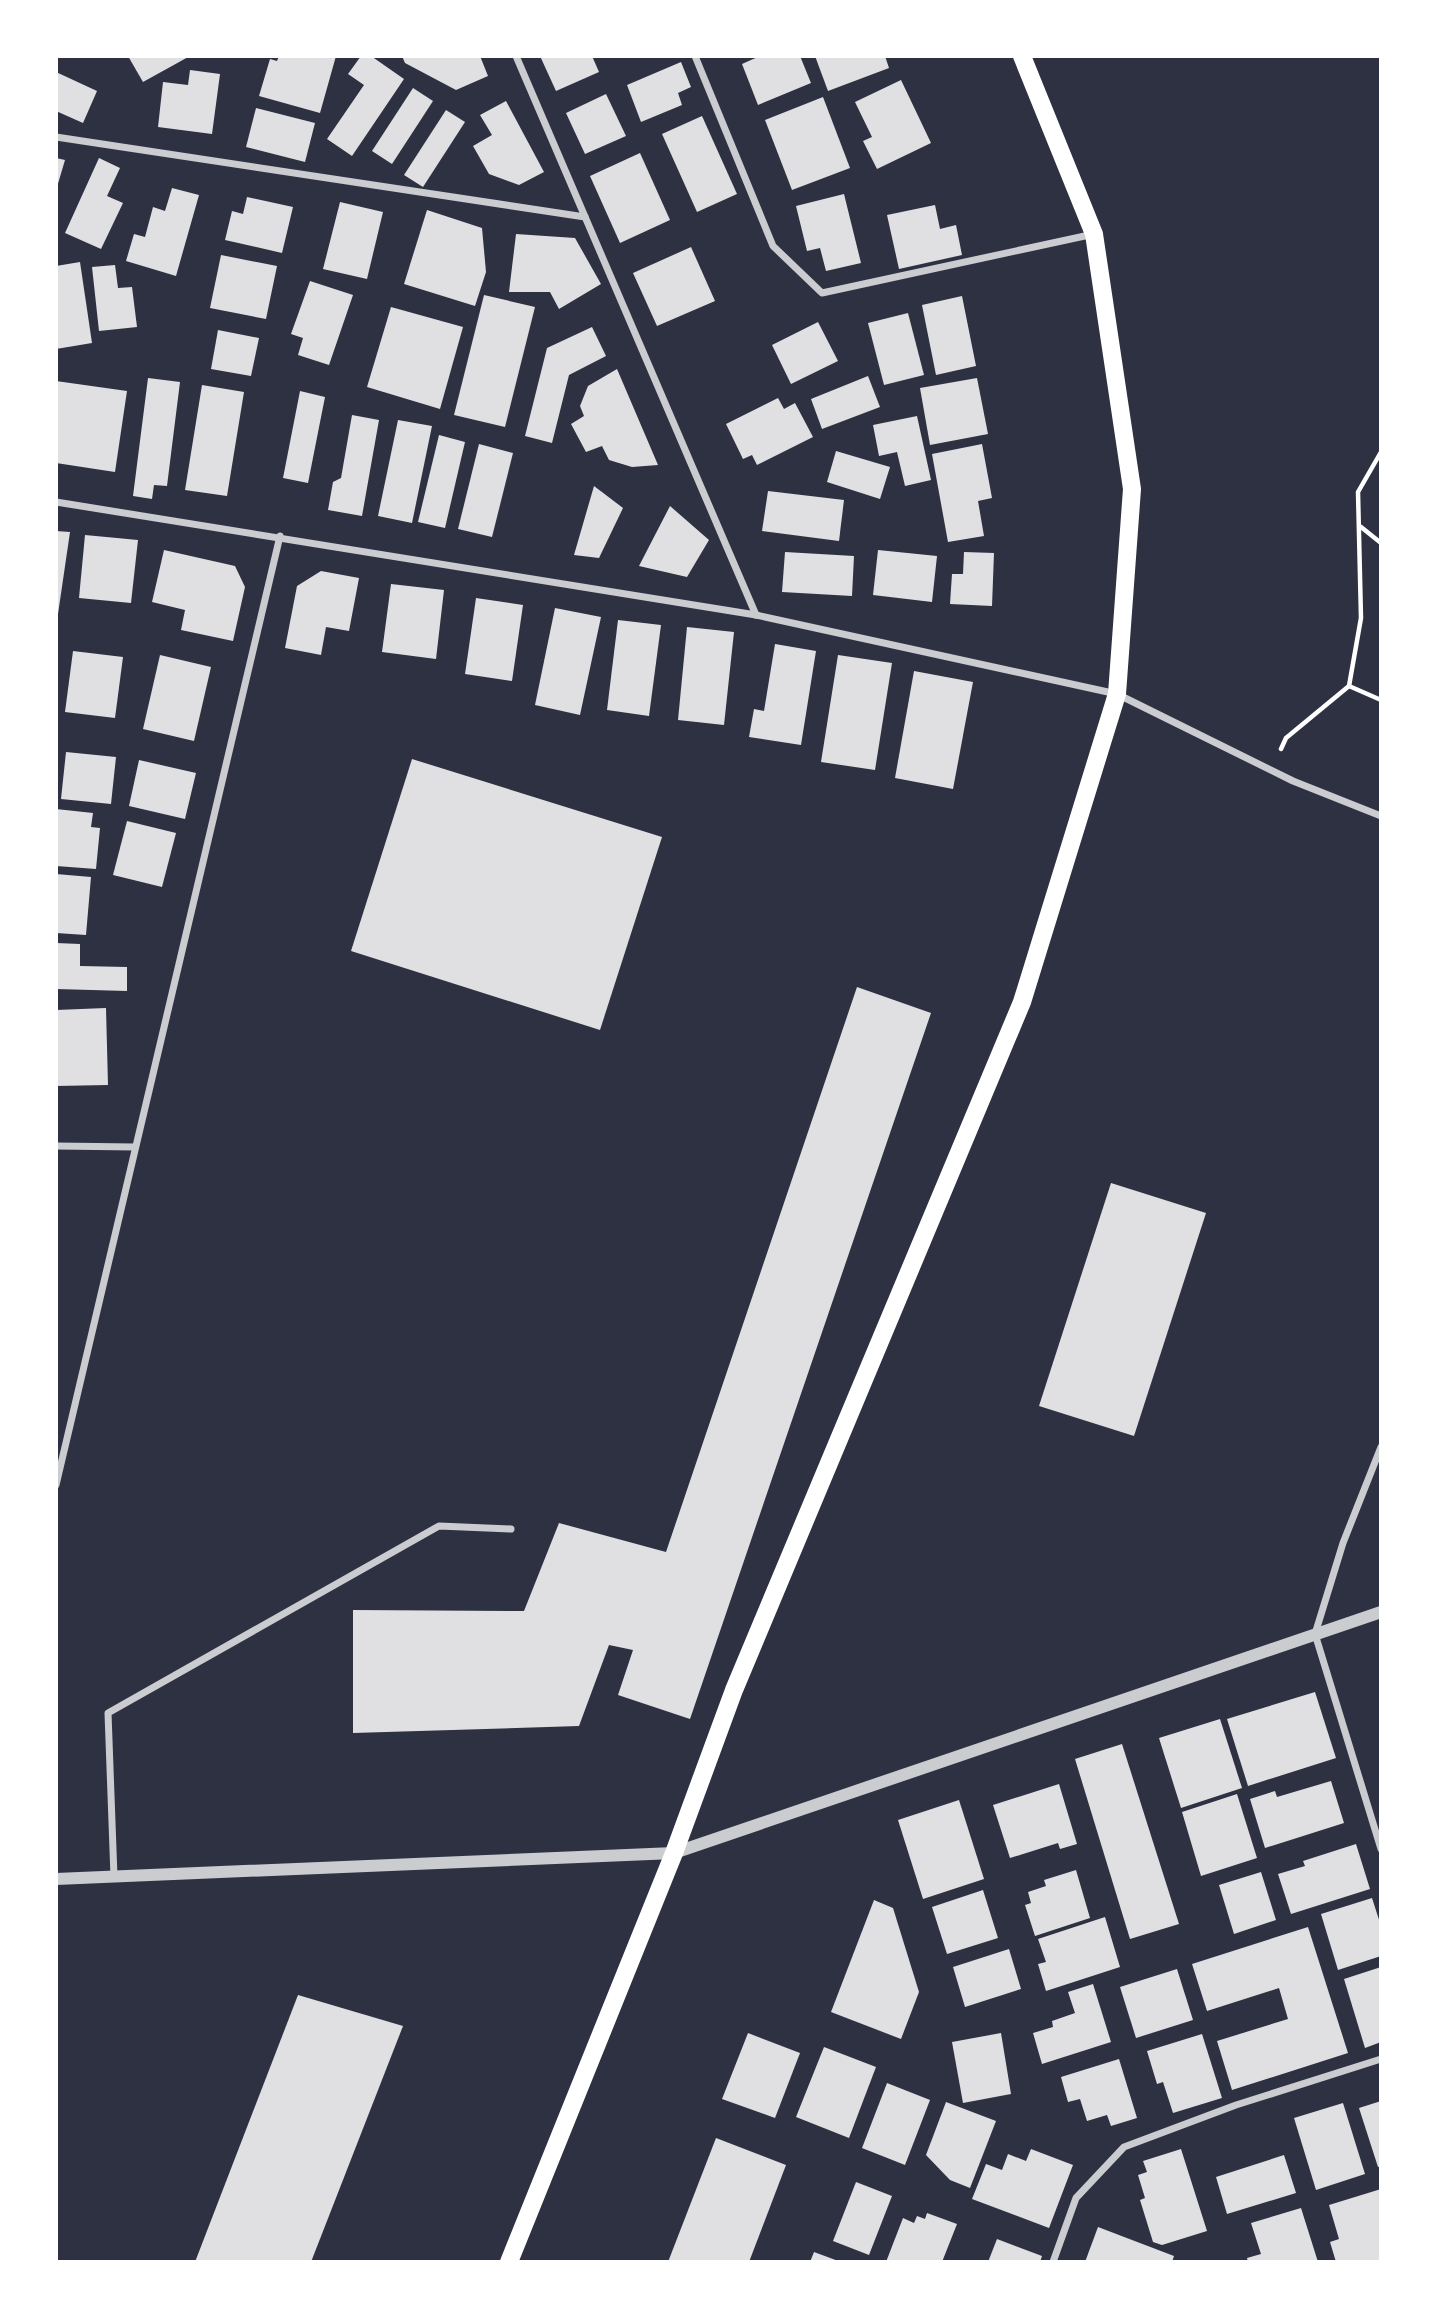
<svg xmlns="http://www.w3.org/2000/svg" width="1437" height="2318" viewBox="0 0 1437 2318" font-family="Quicksand,sans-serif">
  <rect width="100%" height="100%" fill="#2d3142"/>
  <!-- building -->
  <g fill="#e0e0e3">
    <path d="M128,56H190L143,82Z"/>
    <path d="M279,56H336L320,113L259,96L270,59L277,61Z"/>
    <path d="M361,56H371L404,79L352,156L327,139L364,85L348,74Z"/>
    <path d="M402,56H480L488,76L456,90L405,63Z"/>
    <path d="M540,56H592L599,72L556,91Z"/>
    <path d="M760,56H800L811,83L758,105L742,64Z"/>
    <path d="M815,56H885L889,68L828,91Z"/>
    <path d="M681,62L691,87L678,93L682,105L641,122L627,85Z"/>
    <path d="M190,70L220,74L212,134L158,127L163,82L188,85Z"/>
    <path d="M56,72L97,91L83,123L56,111Z"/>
    <path d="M901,80L931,143L877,169L863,141L872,137L855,102Z"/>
    <path d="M413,88L433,101L392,164L372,151Z"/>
    <path d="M606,94L626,136L585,154L566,113Z"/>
    <path d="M823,97L850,168L792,190L765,120Z"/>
    <path d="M506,101L544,172L519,185L489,174L473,146L492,135L480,115Z"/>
    <path d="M256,108L315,123L305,162L246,147Z"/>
    <path d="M446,110L465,122L423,187L404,175Z"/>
    <path d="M702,116L737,194L697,212L662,134Z"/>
    <path d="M640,153L670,220L620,243L590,176Z"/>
    <path d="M56,158L65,160L57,187H56Z"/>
    <path d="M99,158L120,168L107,196L123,203L101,249L65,233Z"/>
    <path d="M172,188L199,195L176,276L126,261L134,234L145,237L153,207L165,211Z"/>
    <path d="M844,194L861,263L826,271L820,248L807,251L796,206Z"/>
    <path d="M247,197L293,207L282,253L225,240L232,211L243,214Z"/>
    <path d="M340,202L383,212L367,279L323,269Z"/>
    <path d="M935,205L940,229L956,225L962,255L899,269L887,215Z"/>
    <path d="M427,210L482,228L486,272L475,306L404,284Z"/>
    <path d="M516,234L575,238L601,284L559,309L550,292H509Z"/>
    <path d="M691,247L715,301L657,326L633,273Z"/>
    <path d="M221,255L277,266L266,319L210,308Z"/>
    <path d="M80,262L92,343L56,349V266Z"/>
    <path d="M115,265L118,288L132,287L137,327L99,331L92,267Z"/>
    <path d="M310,281L353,295L329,365L298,355L303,338L291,334Z"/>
    <path d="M484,295L535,307L505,427L454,415Z"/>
    <path d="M962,296L976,366L936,375L922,305Z"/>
    <path d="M391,307L463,327L440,409L367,387Z"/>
    <path d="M908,313L924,375L884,385L868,323Z"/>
    <path d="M818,322L838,361L791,384L772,345Z"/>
    <path d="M592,327L606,356L569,375L552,443L525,436L547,348Z"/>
    <path d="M218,330L259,338L251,376L211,369Z"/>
    <path d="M617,369L658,465L632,467L609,460L602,446L586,452L571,424L584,416L580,406L588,386Z"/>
    <path d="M868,376L880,407L822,429L811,399Z"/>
    <path d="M148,378L180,382L167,486L154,485L152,499L133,496Z"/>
    <path d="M977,378L988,434L930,445L920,388Z"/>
    <path d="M56,381L127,391L115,472L56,463Z"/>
    <path d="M202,385L244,392L227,496L185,490Z"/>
    <path d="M300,391L325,397L308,483L283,478Z"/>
    <path d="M778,398L784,409L795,403L813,437L757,465L752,455L743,459L726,424Z"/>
    <path d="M352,415L379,420L362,516L328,510L333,482L341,478Z"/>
    <path d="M917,416L931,480L905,486L897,452L879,456L873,425Z"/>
    <path d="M398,420L432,426L412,523L378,516Z"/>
    <path d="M439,435L465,442L445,528L418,522Z"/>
    <path d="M479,444L513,453L492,537L458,529Z"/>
    <path d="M982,444L992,498L978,501L984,536L948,542L932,454Z"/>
    <path d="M836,451L890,467L880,499L827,482Z"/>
    <path d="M594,486L623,508L599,558L574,555Z"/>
    <path d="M768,491L844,500L839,541L762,531Z"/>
    <path d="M670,506L709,540L687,577L639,566Z"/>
    <path d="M56,531L70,532L58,614H56Z"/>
    <path d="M85,535L138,540L131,603L79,598Z"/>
    <path d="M164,550L235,566L245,587L233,641L181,630L185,610L152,602Z"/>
    <path d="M878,550L937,556L932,602L873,595Z"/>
    <path d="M785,552L854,556L852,596L782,592Z"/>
    <path d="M964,552L994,553L992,606L950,604L952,574H963Z"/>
    <path d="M321,571L359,578L349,631L326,627L321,655L285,648L297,586Z"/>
    <path d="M391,584L444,590L436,659L382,652Z"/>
    <path d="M476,598L523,605L512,681L465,674Z"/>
    <path d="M555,608L601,617L580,715L535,705Z"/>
    <path d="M618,620L661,625L649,716L607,710Z"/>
    <path d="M687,627L734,632L724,725L678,720Z"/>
    <path d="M775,644L816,651L801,745L749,737L754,709L764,711Z"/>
    <path d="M73,651L123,657L115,718L65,712Z"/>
    <path d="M160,655L211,667L194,741L143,729Z"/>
    <path d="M838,655L892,663L875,770L821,762Z"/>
    <path d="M914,671L973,682L953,789L895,778Z"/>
    <path d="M66,752L116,757L111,804L61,799Z"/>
    <path d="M412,759L662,837L600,1030L351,951Z"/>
    <path d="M139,760L196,773L185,819L129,806Z"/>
    <path d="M56,809L93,813L91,827L100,828L96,869L56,866Z"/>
    <path d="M127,821L176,833L162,887L113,875Z"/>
    <path d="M56,874L91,877L86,935L56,933Z"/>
    <path d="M56,943L80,944V966L127,967V991L56,989Z"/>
    <path d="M857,987L931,1013L690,1719L618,1695L633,1650L609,1645L579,1726L353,1733V1610L524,1611L559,1523L666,1552Z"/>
    <path d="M106,1008L108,1085L56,1086V1010Z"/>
    <path d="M1111,1183L1206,1213L1134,1436L1039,1406Z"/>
    <path d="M1315,1692L1336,1758L1248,1786L1227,1719Z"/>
    <path d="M1220,1719L1242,1788L1181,1808L1159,1738Z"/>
    <path d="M1122,1744L1179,1924L1130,1939L1075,1759Z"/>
    <path d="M1331,1781L1344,1823L1265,1848L1250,1799L1275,1791L1277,1797Z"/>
    <path d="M1059,1784L1077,1844L1060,1849L1058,1843L1010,1858L993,1805Z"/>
    <path d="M1237,1794L1257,1858L1201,1876L1182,1812Z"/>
    <path d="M959,1800L984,1879L923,1899L898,1820Z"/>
    <path d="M1356,1844L1370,1889L1291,1914L1278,1874L1305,1866L1303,1861Z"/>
    <path d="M1076,1870L1090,1918L1035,1936L1025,1905L1031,1903L1028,1892L1046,1886L1044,1880Z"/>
    <path d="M1261,1872L1276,1920L1234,1934L1219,1885Z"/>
    <path d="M983,1890L998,1938L947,1954L932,1907Z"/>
    <path d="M1372,1898L1381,1926V1956L1338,1970L1321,1914Z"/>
    <path d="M874,1900L893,1908L919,1992L901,2039L831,2012Z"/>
    <path d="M1105,1917L1120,1967L1046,1991L1038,1964L1046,1962L1038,1939Z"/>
    <path d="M1308,1927L1348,2053L1232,2090L1217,2041L1288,2019L1279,1988L1207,2011L1192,1964Z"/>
    <path d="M1009,1949L1021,1989L965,2007L953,1967Z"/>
    <path d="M1381,1967V2042L1365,2048L1344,1979Z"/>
    <path d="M1177,1969L1193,2020L1136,2038L1120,1987Z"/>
    <path d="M1093,1984L1111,2042L1042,2064L1033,2033L1053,2027L1052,2021L1075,2013L1068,1992Z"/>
    <path d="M298,1995L403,2026L311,2262H195Z"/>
    <path d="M748,2033L800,2053L775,2118L722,2099Z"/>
    <path d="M1001,2033L1011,2094L963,2103L952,2042Z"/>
    <path d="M1202,2034L1222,2098L1173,2113L1163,2082L1157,2084L1147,2051Z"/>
    <path d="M824,2047L876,2067L849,2138L796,2117Z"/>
    <path d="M1119,2059L1137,2118L1111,2126L1107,2115L1087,2121L1080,2099L1068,2102L1061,2077Z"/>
    <path d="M887,2083L930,2100L905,2165L862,2148Z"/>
    <path d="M1381,2101V2166L1378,2167L1359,2108Z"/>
    <path d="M946,2102L996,2121L970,2188L950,2180L926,2155Z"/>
    <path d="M1343,2103L1365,2174L1316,2190L1294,2118Z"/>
    <path d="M716,2138L786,2165L749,2262H668Z"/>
    <path d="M1031,2149L1073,2165L1049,2228L972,2199L986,2164L1002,2170L1008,2154L1026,2161Z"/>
    <path d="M1181,2149L1207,2231L1162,2245L1153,2242L1140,2200L1145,2198L1138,2175L1147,2172L1143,2161Z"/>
    <path d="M1284,2155L1296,2193L1227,2214L1216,2177Z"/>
    <path d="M856,2182L892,2196L869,2255L833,2241Z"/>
    <path d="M1381,2189V2260L1336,2262L1330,2242L1339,2239L1329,2205Z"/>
    <path d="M1301,2208L1318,2262H1248L1247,2258L1261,2254L1251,2223Z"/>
    <path d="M927,2213L957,2224L942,2262H886L903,2218L914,2223L917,2216L925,2219Z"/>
    <path d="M1098,2227L1174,2256L1172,2262H1085Z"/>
    <path d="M997,2239L1042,2256L1040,2262H988Z"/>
    <path d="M814,2252L841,2262H810Z"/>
  </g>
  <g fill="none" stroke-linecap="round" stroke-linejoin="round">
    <!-- path -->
    <g stroke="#fff" stroke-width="4.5">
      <path d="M1361,527L1381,543"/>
      <path d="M1349,686L1381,700"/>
      <path d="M1281,749L1286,738L1349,686L1361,618L1358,492L1381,452"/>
    </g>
    <!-- minor -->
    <g stroke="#caccd0" stroke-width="7">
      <path d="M516,56L756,615"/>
      <path d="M695,56L773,246L822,293L1094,234"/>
      <path d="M56,137L585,217"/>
      <path d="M56,502L756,615L1117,694L1293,781L1381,816"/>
      <path d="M56,1146L135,1147"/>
      <path d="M1381,1447L1343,1543L1315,1634L1381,1849"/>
      <path d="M56,1485L280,536"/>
      <path d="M114,1877L108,1713L439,1526L511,1529"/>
      <path d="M1053,2262L1076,2198L1124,2147L1236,2105L1381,2059"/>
    </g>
    <!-- tertiary -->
    <path stroke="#caccd0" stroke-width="12" d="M56,1879L674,1853L1381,1612"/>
    <!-- primary -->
    <path stroke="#fff" stroke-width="18" d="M509,2262L674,1853L734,1690L1022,1002L1117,694L1132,489L1094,234L1022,56"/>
  </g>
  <!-- border -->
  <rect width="1437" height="2318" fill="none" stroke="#ffffff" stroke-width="116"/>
</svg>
